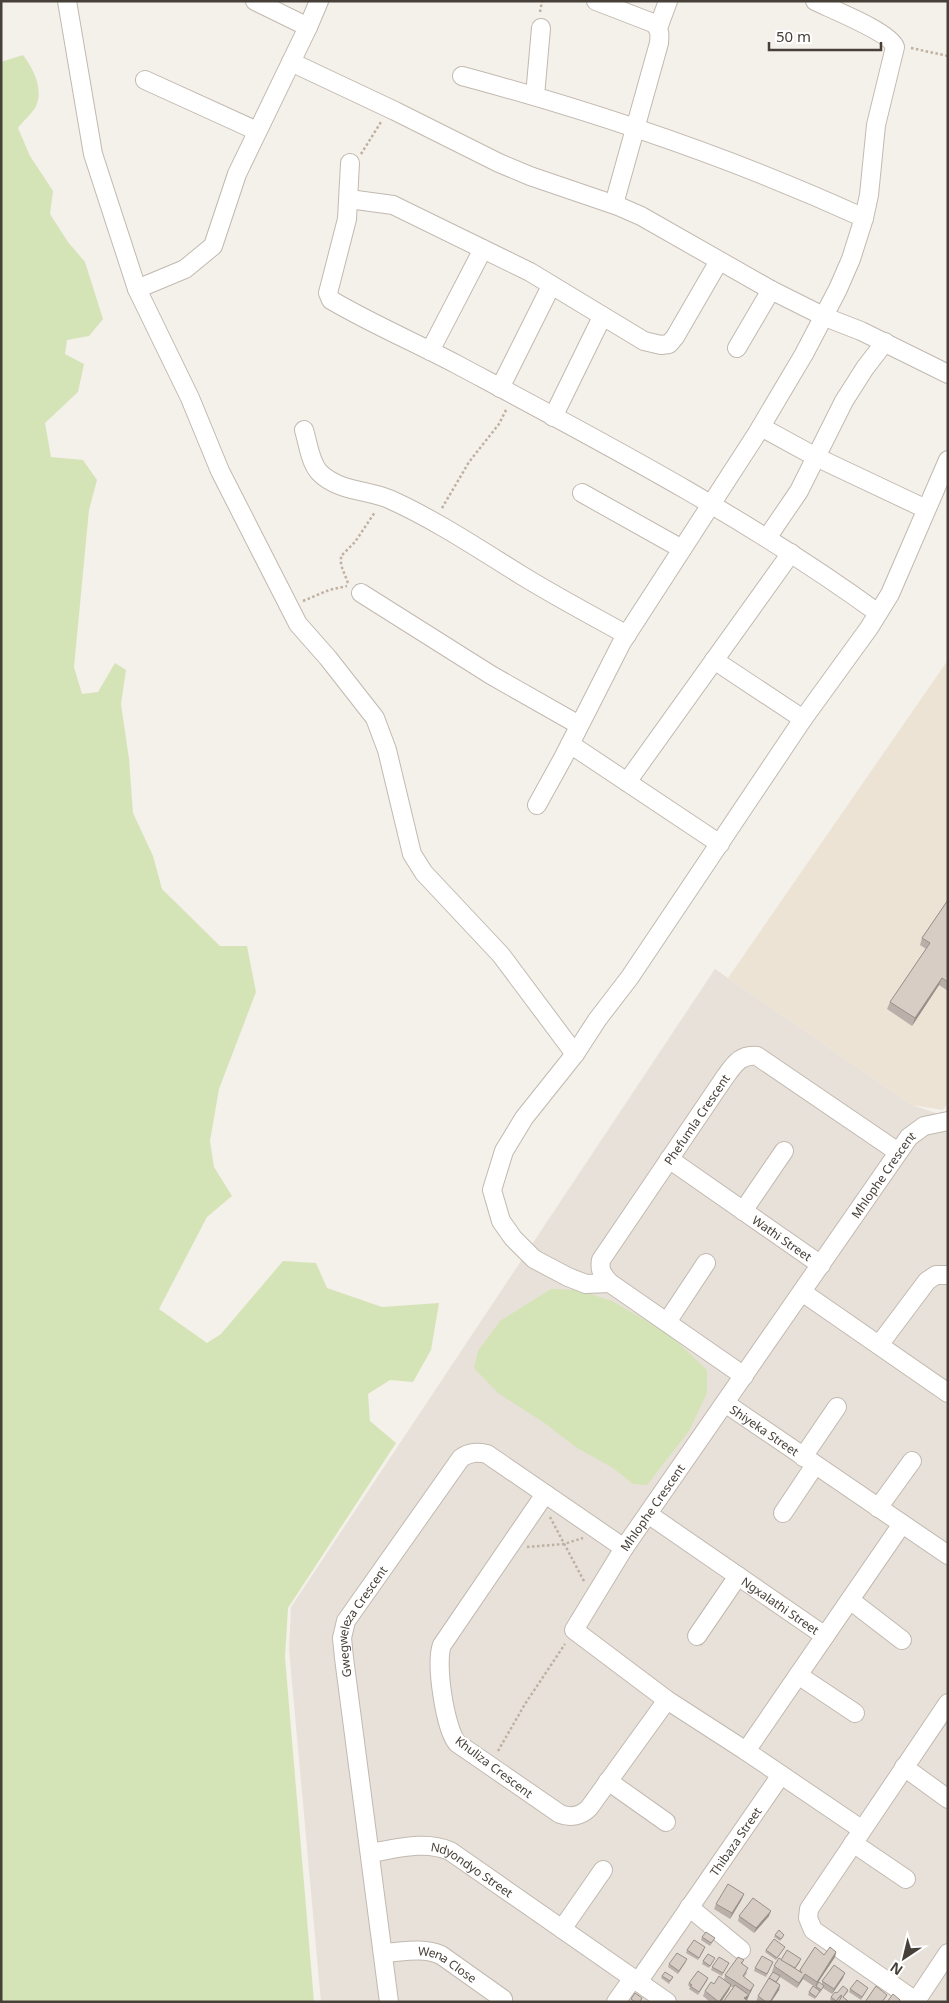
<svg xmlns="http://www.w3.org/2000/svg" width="949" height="2003" viewBox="0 0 949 2003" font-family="'Noto Sans',sans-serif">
  <rect width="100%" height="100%" fill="#f4f0ea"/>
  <!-- residential -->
  <path fill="#e7e1d9" d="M715,969L912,1105L948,1117V2002H321L289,1649L291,1607Z"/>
  <!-- education -->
  <path fill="#ece3d5" d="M948,660V1103L943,1110L912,1105L728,978Z"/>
  <!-- green -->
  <g fill="#d5e4b7">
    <path d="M23,55C33,68 44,89 36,106C32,114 23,121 18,128L30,156L53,191L50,214L68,242L85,262L103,319L89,336L67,340L65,354L84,364L78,392L45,423L51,457L83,460L97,480L89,510L74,667L82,694L98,692L115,663L126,670L121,704L129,759L133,813L153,856L162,889L220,946H247L256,992L219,1089L210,1141L214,1167L232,1196L207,1217L159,1309L207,1343L221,1334L283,1261L316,1263L327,1288L382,1307L439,1303L431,1350L413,1382L390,1380L368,1394L370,1421L396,1443L288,1608L285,1657L314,2002H1V62Z"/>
    <path d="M551,1289L578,1290L612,1301L669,1334L707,1370V1393L689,1431L647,1485L633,1484L613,1468L577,1448L546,1424L498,1393L474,1368L478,1351L500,1321Z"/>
  </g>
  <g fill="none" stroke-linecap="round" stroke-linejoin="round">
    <!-- minor casing -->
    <g stroke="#c2b9b0" stroke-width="20">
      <g id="minor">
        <path d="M67,1L93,154L137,289L190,398L220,471L298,624L328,658L375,718L387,750L412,854L424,873L501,955L575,1054"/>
        <path d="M255,1L308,27"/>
        <path d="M596,1L653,23C660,29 660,34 659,43L614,204"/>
        <path d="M658,28L668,1"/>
        <path d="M291,62L395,111L499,163L530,176L618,206L641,216L771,290L825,317L861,331L948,374"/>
        <path d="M462,76C600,113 735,159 864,218"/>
        <path d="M145,80L257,131"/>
        <path d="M535,96L541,28"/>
        <path d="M350,163L347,219L328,293L331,300C372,324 414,342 456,364C600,441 746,517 878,613"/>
        <path d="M349,199L393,205L530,272L644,341L661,345L669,344L675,337L719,261"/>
        <path d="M137,289L185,269L213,246L237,174L308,27L319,1"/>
        <path d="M737,348L771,290"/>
        <path d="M430,351L483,249"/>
        <path d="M500,388L551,286"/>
        <path d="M553,417L602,317"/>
        <path d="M761,427L816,457L926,509"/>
        <path d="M304,430C308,443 310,462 319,472C337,491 367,490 389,499C434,519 479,549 521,575C555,596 591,615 627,635"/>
        <path d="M582,493L682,549"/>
        <path d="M767,538L799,491L844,401L865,368L885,342"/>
        <path d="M361,593L491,675L579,725"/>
        <path d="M714,660L803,719"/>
        <path d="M570,744L720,844"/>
        <path d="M627,782L791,553"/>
        <path d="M537,805L563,758L622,642L756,435L804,354L838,289L851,259L864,218L869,195L876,125L895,47C890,32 831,9 815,1"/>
        <path id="s1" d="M669,1159L821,1265"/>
        <path d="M743,1211L784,1151"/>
        <path d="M610,1283L586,1284L568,1277L534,1259L513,1238L501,1221L492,1190L504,1151L524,1118L575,1054L597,1020L630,977L803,719L869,628L890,594L948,460"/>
        <path d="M802,1292L948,1393"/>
        <path d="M667,1322L706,1263"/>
        <path d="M879,1345L927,1281L936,1275H948"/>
        <path id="s2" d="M744,1376L610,1283C603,1275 599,1271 601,1260L725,1077C734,1065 740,1054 757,1056L898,1152"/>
        <path id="s3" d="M725,1403L948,1555"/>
        <path d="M803,1457L837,1407"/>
        <path d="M545,1494L442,1645C435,1663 445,1728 457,1743L560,1814C570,1818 581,1816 589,1808L667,1700"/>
        <path d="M878,1508L912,1461"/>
        <path d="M783,1513L815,1465"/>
        <path id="s4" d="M648,1514L825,1636"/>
        <path d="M850,1600L902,1640"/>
        <path d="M697,1636L738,1576"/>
        <path d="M798,1675L855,1713"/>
        <path d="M746,1751L902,1524"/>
        <path d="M904,1767L948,1799"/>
        <path d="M608,1781L666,1822"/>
        <path id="s5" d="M861,1829L746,1751L667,1700L574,1630L624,1548L909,1137L924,1126L948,1121"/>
        <path d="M853,1843L906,1879"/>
        <path id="s6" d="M370,1853C396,1849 424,1840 450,1851L667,2002"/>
        <path d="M689,1907L741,1950"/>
        <path d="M562,1929L603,1870"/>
        <path id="s7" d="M383,1953C403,1952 422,1947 441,1955L503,1999"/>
        <path id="s8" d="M638,1982L781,1775"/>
        <path d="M916,2001L948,1953"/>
        <path id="s9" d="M389,2002L344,1658L342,1638L346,1621L461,1458C470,1452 477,1452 487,1454L624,1548"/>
        <path d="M616,2002L633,1978"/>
        <path d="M917,2002L813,1930L808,1918L809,1909L948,1703"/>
      </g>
    </g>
    <!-- path -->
    <g stroke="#bfb0a0" stroke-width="2.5" stroke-dasharray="2.5 2.5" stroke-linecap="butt">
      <path d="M540,12L542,1"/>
      <path d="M911,48L948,56"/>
      <path d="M361,154L381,122"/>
      <path d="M442,508L469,462L499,424L507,408"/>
      <path d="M348,583L341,565V556L355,542L375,512"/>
      <path d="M303,601L329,590L347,586"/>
      <path d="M550,1517L585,1583"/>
      <path d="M527,1547L564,1544L583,1538"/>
      <path d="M498,1751L525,1704L565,1644"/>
    </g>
    <!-- minor -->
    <use href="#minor" stroke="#fff" stroke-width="18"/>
  </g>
  <!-- wall -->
  <g fill="#bab0a9">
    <path d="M948,900V991L939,985L912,1026L887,1009L890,1002L926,949L920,945L922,938Z"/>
    <path d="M742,1899L730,1919L714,1909L716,1904Z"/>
    <path d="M739,1916H769L754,1933L738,1921Z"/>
    <path d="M775,1935L783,1937L780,1941L774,1937Z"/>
    <path d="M702,1937L714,1940L710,1946L701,1940Z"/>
    <path d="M785,1947L776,1960L765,1952L766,1950Z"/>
    <path d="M815,1947L824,1955L836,1952L835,1957L815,1987L803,1979L797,1988L780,1977L777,1982L780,1985L779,1990L771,2002H756L758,1996L773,1972H772L774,1966L781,1960L800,1962L795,1969L799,1971Z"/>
    <path d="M687,1950H704L698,1960L686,1953Z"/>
    <path d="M714,1960L709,1968L702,1964L703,1961Z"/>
    <path d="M744,1960L742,1964L747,1973L744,1977L752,1990L749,1995L747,2000L731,1986L729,1990L721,2002H710L703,1996L705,1991L724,1980L725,1975Z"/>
    <path d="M686,1962L678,1974L668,1967L669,1964Z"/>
    <path d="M773,1962L766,1977L754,1971L755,1968Z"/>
    <path d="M729,1963L722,1976L711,1970L712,1967Z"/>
    <path d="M662,1976L673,1977L669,1984L661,1978Z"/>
    <path d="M708,1978L707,1981L698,1995L689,1989L690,1987L688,1985L689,1983Z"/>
    <path d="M843,1978L832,1994L823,1988L820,1993L819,1992L815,1999L808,1995L809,1992L815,1988L816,1986L822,1984V1981Z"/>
    <path d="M868,1988L861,2000L849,1992L850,1989Z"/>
    <path d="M848,1990V1992L843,1997L847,2002H838L841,1999L840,1998L836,2002H832L830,1999L831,1997Z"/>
  </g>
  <!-- shaded-wall -->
  <g fill="#979089">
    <path d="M942,978L939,985L912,1026L915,1018Z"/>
    <path d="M744,1894L742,1899L730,1919L732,1913Z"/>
    <path d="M771,1911L769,1916L754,1933L756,1928Z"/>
    <path d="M836,1952L835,1957L815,1987L817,1982Z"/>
    <path d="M845,1973L843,1978L832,1994L834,1989Z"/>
    <path d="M805,1974L803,1979L797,1988L799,1983Z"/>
    <path d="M731,1985L729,1990L721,2002H719Z"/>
    <path d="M754,1985L747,2000L745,2002L744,1998L749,1995L750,1991Z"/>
    <path d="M780,1985L779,1990L771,2002H770Z"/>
  </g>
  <!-- building -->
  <g fill="#d8cdc4" stroke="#979089">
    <path d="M948,900V982L942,978L915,1018L890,1002L930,943L922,938Z"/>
    <path d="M728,1884L744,1894L732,1913L716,1904Z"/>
    <path d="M753,1898L771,1911L756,1928L739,1916Z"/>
    <path d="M779,1930L784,1935L781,1939L775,1935Z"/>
    <path d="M706,1932L715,1938L711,1943L702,1937Z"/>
    <path d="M774,1939L785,1947L777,1958L766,1950Z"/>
    <path d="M694,1940L705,1947L699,1958L687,1950Z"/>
    <path d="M815,1947L824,1955L830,1947L836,1952L817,1982L805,1974L799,1983L774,1966L779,1958L802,1973L800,1970Z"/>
    <path d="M787,1950L801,1959L795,1968L781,1960Z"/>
    <path d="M677,1953L687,1959L679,1971L669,1964Z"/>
    <path d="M708,1954L715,1958L710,1966L703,1961Z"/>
    <path d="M762,1956L773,1962L767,1974L755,1968Z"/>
    <path d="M719,1957L729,1963L723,1973L712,1967Z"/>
    <path d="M738,1957L744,1960L741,1963L748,1968L743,1976L754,1985L750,1991L725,1975Z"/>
    <path d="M834,1965L845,1973L834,1989L822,1981Z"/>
    <path d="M698,1971L708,1978L699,1992L690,1986L692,1985L689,1983Z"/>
    <path d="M665,1972L673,1977L670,1981L662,1976Z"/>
    <path d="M773,1972L780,1976L776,1982L769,1978Z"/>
    <path d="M719,1976L731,1985L719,2002L705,1991L711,1982L714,1984Z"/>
    <path d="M769,1978L780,1985L770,2002H766L758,1996Z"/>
    <path d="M857,1980L868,1988L862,1997L850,1989Z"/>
    <path d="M819,1982L824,1986L821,1990L816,1986Z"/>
    <path d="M735,1985L749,1995L744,1998L749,2002H723Z"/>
    <path d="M813,1986L820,1991L816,1997L809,1992Z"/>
    <path d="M843,1986L848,1990L843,1997L848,2001L847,2002H840L839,2001L842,1996L841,1995L836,2001L831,1997L835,1992L837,1993Z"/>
    <path d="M876,1986L887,1995L882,2002H865Z"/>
    <path d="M635,1993L642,1998L640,2002H635L631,1999Z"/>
    <path d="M893,1994L900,2000L899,2002H887Z"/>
  </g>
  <g text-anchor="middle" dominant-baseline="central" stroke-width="5" stroke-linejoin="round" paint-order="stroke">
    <!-- street labels -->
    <g font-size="12" fill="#474039" stroke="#fff">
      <text stroke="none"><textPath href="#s2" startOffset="359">Phefumla Crescent</textPath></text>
      <text stroke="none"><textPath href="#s5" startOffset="900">Mhlophe Crescent</textPath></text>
      <text stroke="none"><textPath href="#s1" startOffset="138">Wathi Street</textPath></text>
      <text stroke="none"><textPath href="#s3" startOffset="48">Shiyeka Street</textPath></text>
      <text stroke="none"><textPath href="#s5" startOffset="495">Mhlophe Crescent</textPath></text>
      <text stroke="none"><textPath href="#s4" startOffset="161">Ngxalathi Street</textPath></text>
      <text stroke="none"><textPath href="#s9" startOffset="389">Gwegweleza Crescent</textPath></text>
      <text transform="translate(494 1767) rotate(37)">Khuliza Crescent</text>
      <text stroke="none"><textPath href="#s8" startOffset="171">Thibaza Street</textPath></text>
      <text stroke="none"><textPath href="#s6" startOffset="109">Ndyondyo Street</textPath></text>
      <text stroke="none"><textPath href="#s7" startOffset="68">Wena Close</textPath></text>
    </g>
  </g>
  <!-- border -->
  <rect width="949" height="2003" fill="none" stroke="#474039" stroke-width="5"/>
  <!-- north arrow -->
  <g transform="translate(904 1958) rotate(215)" stroke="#ffffff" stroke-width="4" paint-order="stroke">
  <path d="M0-4L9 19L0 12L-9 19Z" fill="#474039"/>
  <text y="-8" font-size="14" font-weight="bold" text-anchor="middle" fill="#474039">N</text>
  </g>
  <!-- scale -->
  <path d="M769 42v8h112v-8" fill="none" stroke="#474039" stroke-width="2.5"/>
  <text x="776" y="42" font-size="15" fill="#474039" stroke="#ffffff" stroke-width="4" paint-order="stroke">50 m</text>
</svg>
